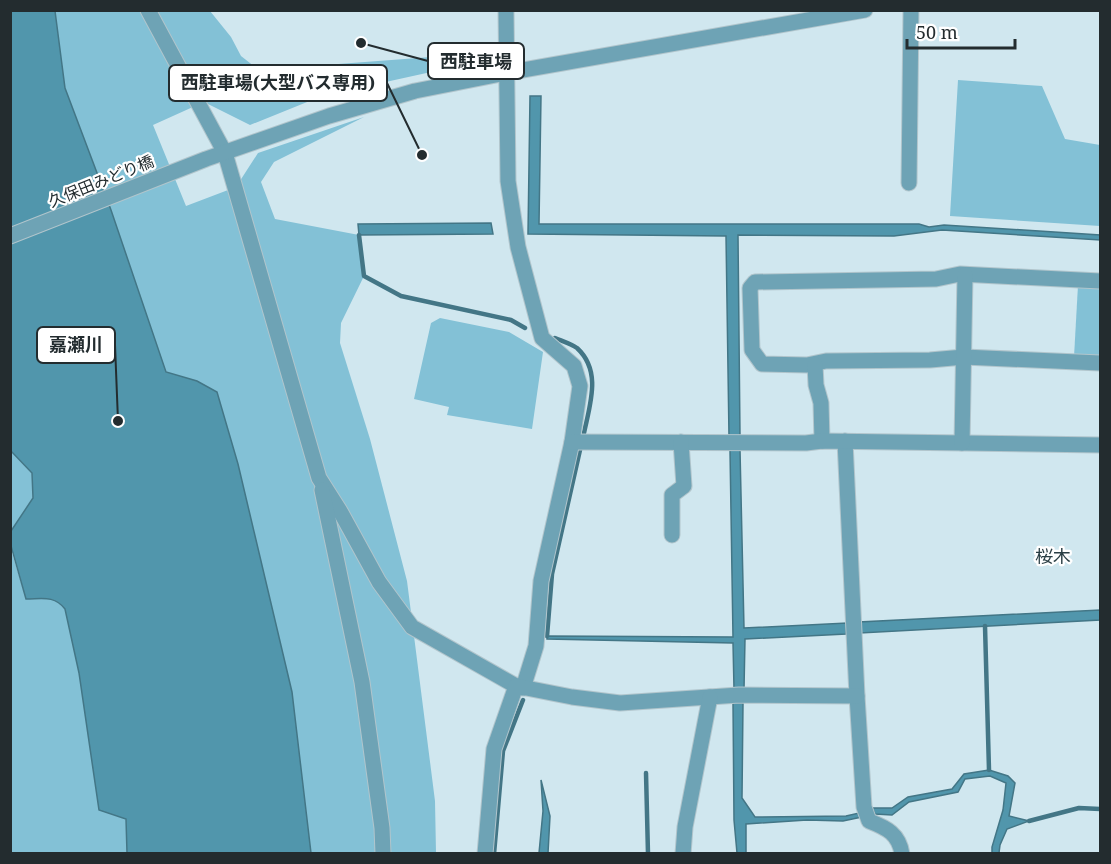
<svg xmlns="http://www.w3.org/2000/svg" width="1111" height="864" viewBox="0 0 1111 864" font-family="'Noto Serif','Noto Sans JP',serif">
  <rect width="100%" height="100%" fill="#d0e7ef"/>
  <!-- green -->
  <g fill="#83c1d6">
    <path d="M55,11H210L231,37L241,56L259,70L484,53L481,61L322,96L250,125L204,102L153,125L186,206L236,187L258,153L364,117L274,162L261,182L275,219L359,235L364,276L341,323L340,343L370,439L407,581L435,801L436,853H311L292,692L197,381L166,373L111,210L65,88Z"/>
    <path d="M958,80L1042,86L1065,139L1100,145V226L950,216Z"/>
    <path d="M1078,285L1100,286V358L1074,357Z"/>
    <path d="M440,318L509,332L543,352L532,429L447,415L449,407L414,399L431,323Z"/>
    <path d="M11,450L32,473L33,498L11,531Z"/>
    <path d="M10,546L26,599C42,599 54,595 65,609L79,673L126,819L127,853H11Z"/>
  </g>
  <!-- water -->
  <g fill="#5196ac" stroke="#437686" stroke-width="1.5">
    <path d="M10,11H55L65,88L111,210L166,372L197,381L217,392L238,464L292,692L311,853H127L126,819L99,810L79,673L65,609C54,595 42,599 26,599L11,546V531L33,498L32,473L10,450Z"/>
    <path d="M530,96H541L539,224H919L929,227L944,225L1100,235V240L942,230L894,236L738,235L740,436H729L726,236L528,234Z"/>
    <path d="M491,223L493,234L359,235L358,224Z"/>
    <path d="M730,450H740L744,628L847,623L846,634L745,639L744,689H734L733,643L547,639V636L733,637Z"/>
    <path d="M1100,610V620L860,633L859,622Z"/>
    <path d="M733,702L743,703L742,798L755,817L846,816L859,813L862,817L843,821L807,820L746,824V853H737L734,820Z"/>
    <path d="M989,770L1008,776L1015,783L1009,816L1029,821L1007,829L1000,845L999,853H992V847L1003,810L1006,783L990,776L965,779L958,792L909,802L892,815L875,814L872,808H892L908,797L952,789L964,774Z"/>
    <path d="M541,780L550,816L548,853H539L543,811Z"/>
  </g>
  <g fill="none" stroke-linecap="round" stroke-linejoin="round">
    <!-- stream -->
    <g stroke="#437686" stroke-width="4.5">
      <path d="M359,235L364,276L401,296L511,320L525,328"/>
      <path d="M555,338C562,341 571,344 577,348C602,371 590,404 584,433"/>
      <path d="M985,626L989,770"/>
      <path d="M547,636L552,574L580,450"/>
      <path d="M646,773L648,854"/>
      <path d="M1029,821L1079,808L1100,809"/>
      <path d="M494,854L503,751L523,700"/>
    </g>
    <!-- minor casing -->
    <g stroke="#b1c5cc" stroke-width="17">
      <g id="minor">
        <path d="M148,10L225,153L319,478L340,511L379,582L412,627L516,686"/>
        <path d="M506,10L508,181L518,247L542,338L574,366L580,386L572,442L541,581L536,646L523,688"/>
        <path d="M909,183L911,10"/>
        <path d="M10,236L206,159L329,116L415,91L506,73L865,10"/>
        <path d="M1100,281L960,274L936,279L755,282L750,288L752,350L762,364L807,365L826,361L930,360L964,357L1100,363"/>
        <path d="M815,365L816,385L821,403L822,441"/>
        <path d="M845,441L857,696L864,807L869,821C887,828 899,834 902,854"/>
        <path d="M572,442L806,443L822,441L1100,445"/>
        <path d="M962,443L965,275"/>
        <path d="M322,490L362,682L382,828L383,854"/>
        <path d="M672,535V495L684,486L681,442"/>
        <path d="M485,854L494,749L516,686L572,697L620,703L739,695L857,696"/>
        <path d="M683,854L685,827L710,697"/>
      </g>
    </g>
    <!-- minor -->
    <use href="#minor" stroke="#6ea3b5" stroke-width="15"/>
  </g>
  <g text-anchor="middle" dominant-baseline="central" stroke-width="4.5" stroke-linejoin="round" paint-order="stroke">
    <!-- street labels -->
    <g font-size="16" fill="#232c2f" stroke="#fff">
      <text transform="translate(101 181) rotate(-22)">久保田みどり橋</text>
    </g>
    <!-- neighbourhood labels -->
    <g font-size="18" fill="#2b3f45" stroke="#fff">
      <text x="1053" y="556">桜木</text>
    </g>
  </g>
  <!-- callouts -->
  <path fill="none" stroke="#232c2f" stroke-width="2" d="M361 43L428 61M422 155L387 83M118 421L115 345"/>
  <g fill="#232c2f" stroke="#fff" stroke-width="2">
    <circle cx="361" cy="43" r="6"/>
    <circle cx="422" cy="155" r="6"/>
    <circle cx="118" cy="421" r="6"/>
  </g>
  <g fill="#fff" stroke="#232c2f" stroke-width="2">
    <rect x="428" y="43" width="96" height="36" rx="6"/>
    <rect x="169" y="65" width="218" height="36" rx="6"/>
    <rect x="37" y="327" width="78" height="36" rx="6"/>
  </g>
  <g font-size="18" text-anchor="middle" font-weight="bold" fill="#232c2f">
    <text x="476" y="68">西駐車場</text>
    <text x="278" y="89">西駐車場(大型バス専用)</text>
    <text x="76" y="351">嘉瀬川</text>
  </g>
  <!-- border -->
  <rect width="1111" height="864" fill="none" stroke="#232c2f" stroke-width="24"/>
  <!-- scale -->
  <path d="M907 39v9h108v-9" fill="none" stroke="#232c2f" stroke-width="3"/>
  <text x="916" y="39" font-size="18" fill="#232c2f" stroke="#ffffff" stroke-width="4.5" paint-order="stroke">50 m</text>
</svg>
